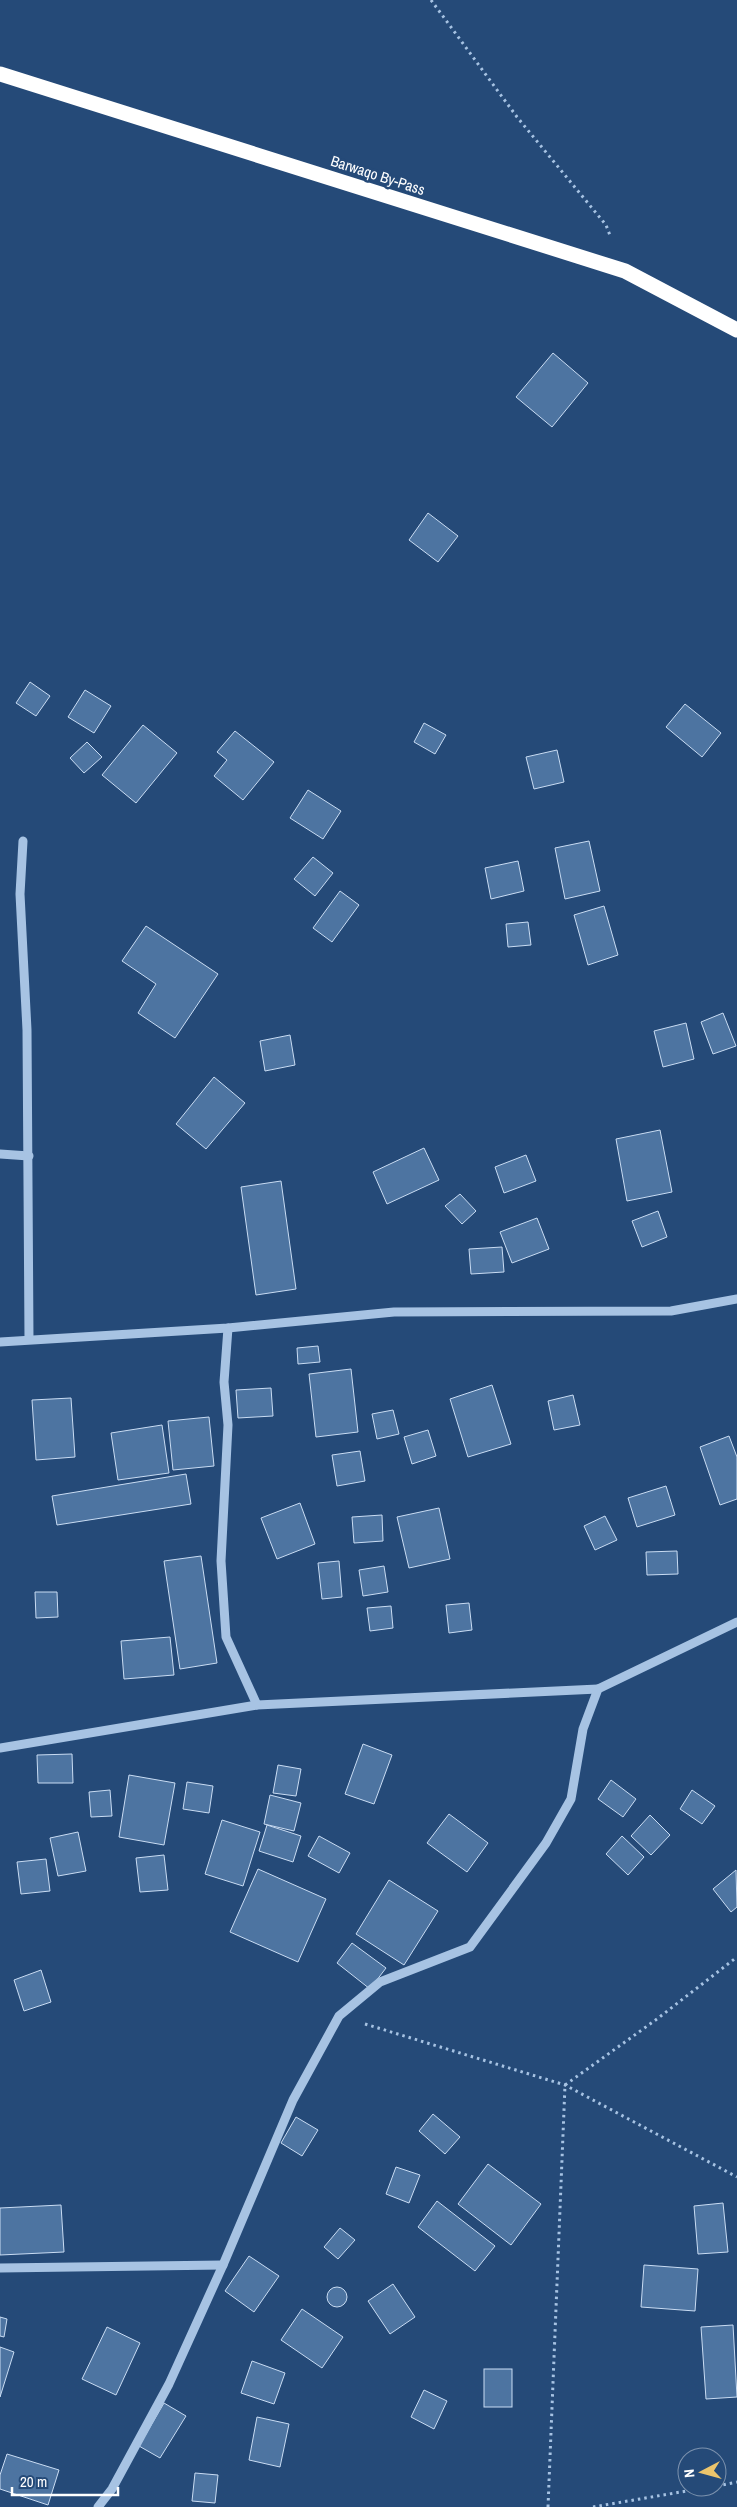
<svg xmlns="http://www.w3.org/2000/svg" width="737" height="2507" viewBox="0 0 737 2507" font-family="'Archivo Narrow',sans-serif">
  <rect width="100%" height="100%" fill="#254a78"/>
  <!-- building -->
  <g fill="#4d74a1" stroke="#c9dcf3">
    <path d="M553,353L588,383L552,427L516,397Z"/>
    <path d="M428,513L458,536L438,562L409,540Z"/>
    <path d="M30,682L50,696L36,716L16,703Z"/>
    <path d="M85,690L111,706L94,733L68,717Z"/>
    <path d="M685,704L721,733L702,757L666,727Z"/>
    <path d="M424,723L446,735L435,754L414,742Z"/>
    <path d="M143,725L177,753L136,803L102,775Z"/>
    <path d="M235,731L274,762L243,800L214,776L227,760L217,752Z"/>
    <path d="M87,742L102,757L84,773L70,758Z"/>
    <path d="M557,750L564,782L534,789L526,757Z"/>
    <path d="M308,790L341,811L323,839L290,818Z"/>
    <path d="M589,841L600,891L565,899L555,848Z"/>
    <path d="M313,857L333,873L315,896L294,879Z"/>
    <path d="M518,861L524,891L491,899L485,868Z"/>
    <path d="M340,891L359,905L332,942L313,928Z"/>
    <path d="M604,906L618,955L588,965L574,915Z"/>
    <path d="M528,922L531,945L508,947L506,924Z"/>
    <path d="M146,926L218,974L175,1038L138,1013L156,984L122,961Z"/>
    <path d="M723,1013L736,1046L713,1054L701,1022Z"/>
    <path d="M686,1023L694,1059L663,1067L654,1031Z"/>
    <path d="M290,1035L295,1065L265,1071L260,1041Z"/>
    <path d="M214,1077L245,1103L206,1149L176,1124Z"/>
    <path d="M660,1130L672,1192L627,1201L616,1139Z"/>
    <path d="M424,1148L439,1180L387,1204L373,1172Z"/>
    <path d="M526,1155L536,1181L504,1193L495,1167Z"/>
    <path d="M281,1181L296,1289L256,1295L241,1187Z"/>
    <path d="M460,1194L476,1211L462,1224L445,1206Z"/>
    <path d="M658,1211L667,1237L642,1247L632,1221Z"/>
    <path d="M537,1218L549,1249L512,1263L500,1232Z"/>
    <path d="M502,1247L504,1272L471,1274L469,1249Z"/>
    <path d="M318,1346L320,1362L298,1364L297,1348Z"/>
    <path d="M351,1369L358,1432L316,1437L309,1374Z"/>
    <path d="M492,1385L511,1444L468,1457L450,1399Z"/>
    <path d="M271,1388L273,1416L238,1418L236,1390Z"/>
    <path d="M573,1395L580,1425L554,1430L548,1401Z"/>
    <path d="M71,1398L75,1457L36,1460L32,1400Z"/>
    <path d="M393,1410L399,1434L377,1439L372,1414Z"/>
    <path d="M209,1417L214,1466L173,1470L168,1421Z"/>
    <path d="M162,1425L169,1473L118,1480L111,1433Z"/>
    <path d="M428,1430L436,1456L412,1464L404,1437Z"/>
    <path d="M729,1436L737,1457V1499L720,1505L700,1447Z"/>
    <path d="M360,1451L365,1481L337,1486L332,1455Z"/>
    <path d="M186,1474L191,1504L57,1525L52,1496Z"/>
    <path d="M666,1486L675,1515L637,1527L628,1498Z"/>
    <path d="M300,1503L315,1544L277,1559L261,1518Z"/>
    <path d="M439,1508L450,1559L409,1568L397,1517Z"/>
    <path d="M382,1515L383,1541L354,1543L352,1517Z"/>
    <path d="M605,1516L617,1540L595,1550L584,1526Z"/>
    <path d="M677,1551L678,1574L647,1575L646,1552Z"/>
    <path d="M201,1556L217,1663L180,1669L164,1561Z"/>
    <path d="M339,1561L342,1597L322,1599L318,1563Z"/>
    <path d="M384,1566L388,1592L363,1596L359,1570Z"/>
    <path d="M35,1592H57L58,1617L36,1618Z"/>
    <path d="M469,1603L472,1630L449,1633L446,1605Z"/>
    <path d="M391,1606L393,1628L370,1631L367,1608Z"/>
    <path d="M170,1637L174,1675L124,1679L121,1641Z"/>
    <path d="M363,1744L392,1755L374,1804L345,1794Z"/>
    <path d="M72,1754L73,1783H38L37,1755Z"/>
    <path d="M278,1765L301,1769L296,1796L273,1793Z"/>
    <path d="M129,1775L175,1783L164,1845L119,1837Z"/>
    <path d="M611,1780L636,1799L623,1817L598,1799Z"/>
    <path d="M187,1782L213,1786L209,1813L183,1809Z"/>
    <path d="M110,1790L112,1816L91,1817L89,1792Z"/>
    <path d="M692,1790L715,1806L702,1824L680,1809Z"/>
    <path d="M270,1795L301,1803L294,1831L264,1824Z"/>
    <path d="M449,1814L488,1843L467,1872L427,1843Z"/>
    <path d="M650,1815L670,1835L651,1855L631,1836Z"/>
    <path d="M222,1820L260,1832L243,1886L205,1874Z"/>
    <path d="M267,1825L301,1836L293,1862L259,1851Z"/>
    <path d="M78,1832L86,1871L58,1876L50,1838Z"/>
    <path d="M319,1836L350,1853L339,1873L308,1856Z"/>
    <path d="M622,1836L644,1857L628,1875L606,1854Z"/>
    <path d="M164,1855L168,1890L140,1892L136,1858Z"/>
    <path d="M46,1859L50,1891L21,1894L17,1862Z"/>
    <path d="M258,1869L326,1899L298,1962L230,1932Z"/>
    <path d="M736,1870L737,1907L731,1912L713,1889Z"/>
    <path d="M389,1880L438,1911L404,1965L356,1934Z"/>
    <path d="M352,1943L386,1968L370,1989L337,1963Z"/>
    <path d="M41,1970L51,2002L24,2011L14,1980Z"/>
    <path d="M433,2114L460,2137L445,2154L419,2131Z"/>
    <path d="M296,2117L318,2130L302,2156L281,2143Z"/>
    <path d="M488,2164L541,2204L511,2245L458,2204Z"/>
    <path d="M396,2167L420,2175L409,2203L386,2194Z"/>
    <path d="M437,2201L495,2246L475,2271L418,2227Z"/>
    <path d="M723,2203L728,2252L698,2254L694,2206Z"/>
    <path d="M61,2205L64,2252L0,2255V2208Z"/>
    <path d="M340,2228L355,2240L338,2259L324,2247Z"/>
    <path d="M249,2256L279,2276L254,2312L225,2291Z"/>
    <path d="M644,2265L698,2269L695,2311L641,2307Z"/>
    <path d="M393,2284L415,2317L390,2334L368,2301Z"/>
    <circle cx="337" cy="2297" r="10"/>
    <path d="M302,2309L343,2337L322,2368L281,2340Z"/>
    <path d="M0,2317L7,2319L4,2337L0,2336Z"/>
    <path d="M733,2325L737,2397L706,2399L701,2327Z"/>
    <path d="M107,2327L140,2343L116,2395L82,2379Z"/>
    <path d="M0,2347L14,2352L0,2397Z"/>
    <path d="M252,2361L285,2373L274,2404L241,2393Z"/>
    <rect x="484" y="2369" width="28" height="38"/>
    <path d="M424,2390L447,2401L434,2429L411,2417Z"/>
    <path d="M164,2403L186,2416L160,2458L139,2446Z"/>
    <path d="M257,2417L289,2424L280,2467L249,2460Z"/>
    <path d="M7,2454L59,2470L48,2505L0,2489V2475Z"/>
    <path d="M195,2473L218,2475L215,2503L192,2501Z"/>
  </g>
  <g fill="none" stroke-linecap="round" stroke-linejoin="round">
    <!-- path -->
    <g stroke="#a7c3e3" stroke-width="3" stroke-dasharray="2.5 4" stroke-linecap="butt">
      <path d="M431,0L517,117L606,225L611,238"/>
      <path d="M365,2024L565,2085L737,2177"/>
      <path d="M717,2486L737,2482"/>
      <path d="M548,2507L565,2085L657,2019L737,1957"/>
      <path d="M593,2507L710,2487"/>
    </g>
    <!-- minor -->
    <g stroke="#a7c3e3" stroke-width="9">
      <path d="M23,841L20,894L27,1030L29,1339"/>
      <path d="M0,1154L29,1156"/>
      <path d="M228,1328L224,1382L228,1425L221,1561L226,1637L257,1705"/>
      <path d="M0,1342L228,1328L394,1312L671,1311L737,1299"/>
      <path d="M0,1748L257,1705L598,1689"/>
      <path d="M0,2268L223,2265"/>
      <path d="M98,2507L112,2489L169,2384L223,2265L293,2100L339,2016L380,1982L470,1947L546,1843L571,1799L583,1729L598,1689L737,1622"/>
    </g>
    <!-- highway -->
    <path stroke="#fff" stroke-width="15" d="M0,74L625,271L737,330"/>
  </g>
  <g text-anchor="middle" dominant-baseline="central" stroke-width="5" stroke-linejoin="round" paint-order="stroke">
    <!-- street labels -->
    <g font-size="15" fill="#fff" stroke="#254a78">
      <text transform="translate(378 175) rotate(18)">Barwaqo By-Pass</text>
    </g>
  </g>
  <!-- north arrow -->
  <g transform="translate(702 2472) rotate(264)"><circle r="24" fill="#254a78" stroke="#7c92ae"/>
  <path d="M0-4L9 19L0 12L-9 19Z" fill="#ecc56c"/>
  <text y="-8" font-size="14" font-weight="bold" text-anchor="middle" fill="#ffffff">N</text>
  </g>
  <!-- scale -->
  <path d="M12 2487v8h106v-8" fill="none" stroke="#ffffff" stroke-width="2.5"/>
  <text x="20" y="2487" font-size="15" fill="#ffffff" stroke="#254a78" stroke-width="4" paint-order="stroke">20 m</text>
</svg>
